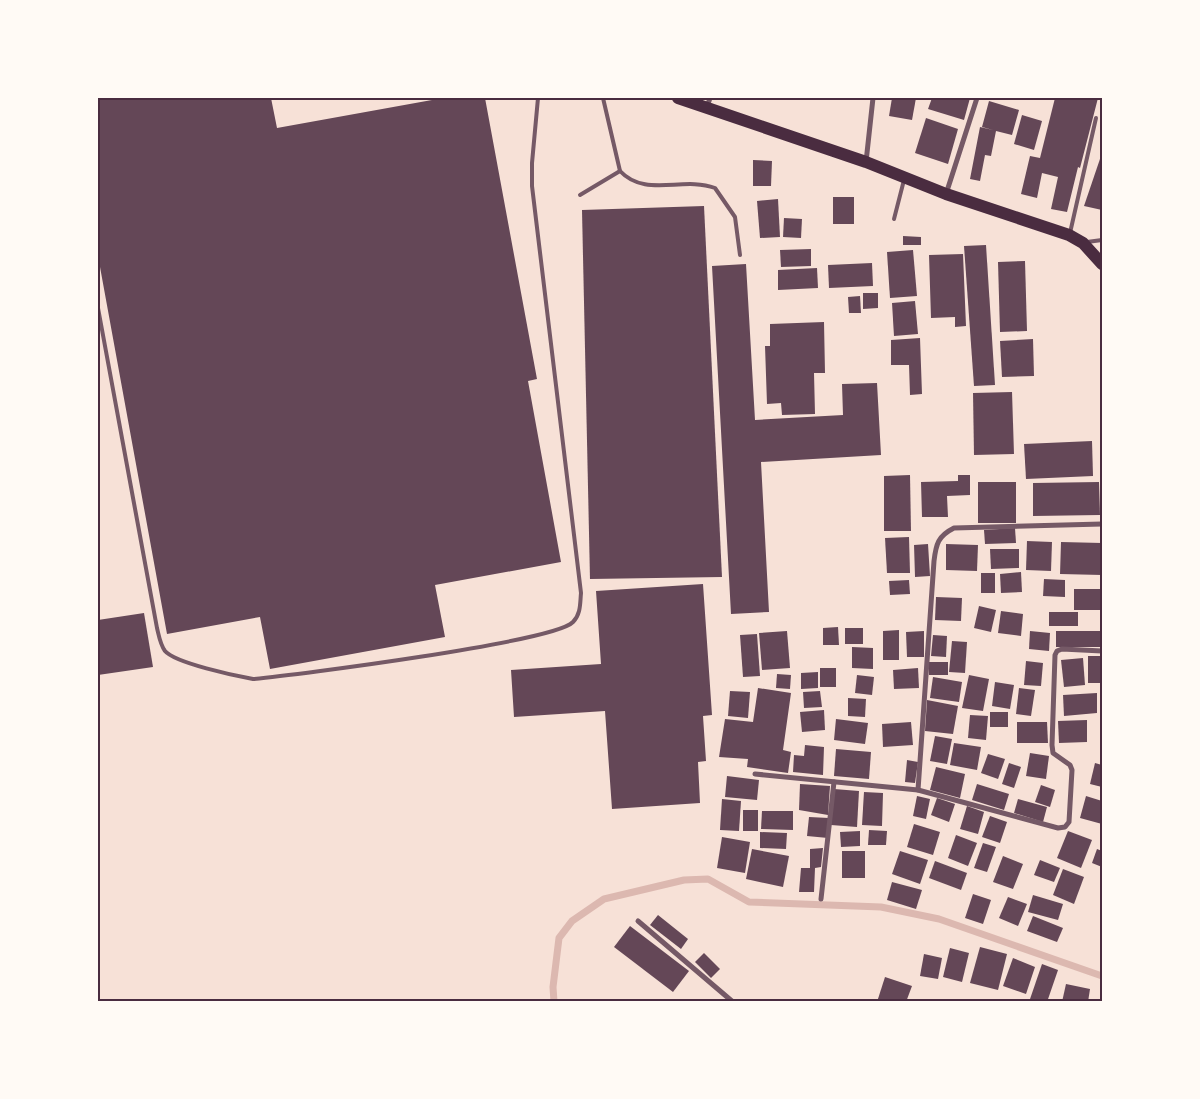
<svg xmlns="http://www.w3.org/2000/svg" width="1200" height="1099" viewBox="0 0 1200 1099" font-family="'Nunito Sans',sans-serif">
  <rect width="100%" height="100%" fill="#f7e1d7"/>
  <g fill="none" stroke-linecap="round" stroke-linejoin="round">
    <!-- stream -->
    <path stroke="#dcb8b0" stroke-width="7" d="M554,1002L553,987L559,938L572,921L604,899L684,880L708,879L749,902L881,907L939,919L1102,976"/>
  </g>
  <!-- building -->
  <g fill="#644757">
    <path d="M98,98H271L277,128L443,98H485L537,379L528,381L561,562L435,585L445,637L270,669L260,617L167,634L98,256Z"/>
    <path d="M892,98H916L912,120L889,116Z"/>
    <path d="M932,98H970L964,120L928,109Z"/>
    <path d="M1055,98H1098L1080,168L1078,167L1067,212L1051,209L1058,177L1042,173L1037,198L1021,194L1030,156L1040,158Z"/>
    <path d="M989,101L1019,110L1012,135L996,131L991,156L985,155L980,181L970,179L980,127L993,130L982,127Z"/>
    <path d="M1022,115L1042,121L1034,150L1014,144Z"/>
    <path d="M926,118L958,129L948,164L915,153Z"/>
    <path d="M1102,153V210L1084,206Z"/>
    <path d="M753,160L772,161L771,186H753Z"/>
    <rect x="833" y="197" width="21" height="27"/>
    <path d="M778,199L780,237L760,238L757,201Z"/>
    <path d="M704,206L722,577L590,579L582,210Z"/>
    <path d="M784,218L802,219L801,238L783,237Z"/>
    <path d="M903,236L921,237V245H903Z"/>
    <path d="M986,245L995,385L974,386L964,246Z"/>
    <path d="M811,249V266L781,267L780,250Z"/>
    <path d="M913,250L917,296L890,298L887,252Z"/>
    <path d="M963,254L966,326L955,327V317L931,318L929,255Z"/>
    <path d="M1025,261L1027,331L1000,332L998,262Z"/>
    <path d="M872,263L873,286L829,288L828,265Z"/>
    <path d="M746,264L755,420L843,415L842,384L877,383L881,455L761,462L769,612L731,614L712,266Z"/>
    <path d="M817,268L818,288L778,290V270Z"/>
    <path d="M863,293H878V308L863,309Z"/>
    <path d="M860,296L861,313H849L848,297Z"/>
    <path d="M915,301L918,334L894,336L892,303Z"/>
    <path d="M824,322L825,373H814L815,414L782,415L781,403L767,404L765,346H770V324Z"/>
    <path d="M920,338L922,394L910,395L909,365H891V340Z"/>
    <path d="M1033,339L1034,376L1002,377L1000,341Z"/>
    <path d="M1012,392L1014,454L974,455L973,393Z"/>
    <path d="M1092,441L1093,476L1026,479L1024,444Z"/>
    <path d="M910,475L911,531H884V476Z"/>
    <path d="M958,475H970V495L947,496L948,517H922L921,482L958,481Z"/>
    <rect x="978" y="482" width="38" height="41"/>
    <path d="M1099,482L1100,515L1033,516V483Z"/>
    <path d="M1015,528L1016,543L985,544L984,530Z"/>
    <path d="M909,537L910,573H887L885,538Z"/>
    <path d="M1027,541L1052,542L1051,571L1026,570Z"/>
    <path d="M1061,542L1102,543V575L1060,574Z"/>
    <path d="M928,544L930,576L915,577L914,545Z"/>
    <path d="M946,544L978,545L977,571L946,570Z"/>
    <path d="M990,549H1019V568L991,569Z"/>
    <path d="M1021,572L1022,592L1001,593L1000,574Z"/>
    <rect x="981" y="573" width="14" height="20"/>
    <path d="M1044,579L1065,580V597L1043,596Z"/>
    <path d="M909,580L910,594L890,595L889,581Z"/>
    <path d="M703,584L712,715L703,716L706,761L698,762L700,803L612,809L605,711L514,717L511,670L601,664L596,591Z"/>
    <rect x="1074" y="589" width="27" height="21"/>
    <path d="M936,597L962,598L961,621L935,620Z"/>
    <path d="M979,606L996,610L991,632L974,628Z"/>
    <path d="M1001,611L1023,614L1021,636L998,633Z"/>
    <rect x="1049" y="612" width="29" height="14"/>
    <path d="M144,613L153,667L98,675V620Z"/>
    <path d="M838,627L839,645H823V628Z"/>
    <rect x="845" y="628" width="18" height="16"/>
    <path d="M899,630V660H883V631Z"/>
    <path d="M787,631L790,668L762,670L759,633Z"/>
    <path d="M924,631V657H907L906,632Z"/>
    <path d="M1030,631L1050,633L1049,651L1029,649Z"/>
    <rect x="1056" y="631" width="46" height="16"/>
    <path d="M757,634L760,676L743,677L740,635Z"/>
    <path d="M933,635L947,636L946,657L931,656Z"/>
    <path d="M952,641L967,642L965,673L949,672Z"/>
    <path d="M852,647L873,648V669L852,668Z"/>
    <rect x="1088" y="656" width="14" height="27"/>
    <path d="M1083,658L1085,685L1064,687L1061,660Z"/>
    <path d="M1026,661L1043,663L1041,686L1024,685Z"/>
    <rect x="929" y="662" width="19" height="13"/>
    <rect x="820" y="668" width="16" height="19"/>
    <path d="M918,668L919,688L894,689L893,670Z"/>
    <path d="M818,672V688L801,689V673Z"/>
    <path d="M777,674L791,675L790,689L776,688Z"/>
    <path d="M857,675L874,677L872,695L855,693Z"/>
    <path d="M969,675L989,679L983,711L962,708Z"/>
    <path d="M933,677L962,682L959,702L930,698Z"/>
    <path d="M995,682L1014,685L1010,709L992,706Z"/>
    <path d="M758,688L791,693L783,750L791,752L788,773L747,767L748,759L719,757L725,719L753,722Z"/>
    <path d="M1019,688L1035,690L1031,716L1016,714Z"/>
    <path d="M730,691L750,692L748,718L728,716Z"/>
    <path d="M820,691L822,707L804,708L803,692Z"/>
    <path d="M1097,693V713L1064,716L1063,695Z"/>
    <path d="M848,698L866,699L865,717L848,716Z"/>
    <path d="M927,700L958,706L953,734L925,731Z"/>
    <path d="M824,710L825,730L802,732L800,712Z"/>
    <rect x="990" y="712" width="18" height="15"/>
    <path d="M970,715L988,716L986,740L968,738Z"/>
    <path d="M836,719L868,723L865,744L834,740Z"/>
    <path d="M1087,720V742L1059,743L1058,721Z"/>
    <path d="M911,722L913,745L883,747L882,724Z"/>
    <path d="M1017,722H1047L1048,743H1017Z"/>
    <path d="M935,736L952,739L947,764L930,761Z"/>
    <path d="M954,743L981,747L977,770L950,765Z"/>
    <path d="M805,745L824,747L823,775L793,772L794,755L804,756Z"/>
    <rect x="1100" y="746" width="2" height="15"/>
    <path d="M836,749L871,752L869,779L834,776Z"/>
    <path d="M1030,753L1049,756L1046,779L1026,776Z"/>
    <path d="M988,754L1005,759L998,779L981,773Z"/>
    <path d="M907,760L918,762L915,783L905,782Z"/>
    <path d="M1009,763L1021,767L1014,788L1002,784Z"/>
    <path d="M1095,763L1102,765V787L1090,784Z"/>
    <path d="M936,767L965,774L960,798L930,790Z"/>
    <path d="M727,776L759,780L757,800L725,797Z"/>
    <path d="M800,784L830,786L828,815L799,810Z"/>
    <path d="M977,784L1009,794L1004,810L972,800Z"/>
    <path d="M1041,785L1055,790L1050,807L1035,802Z"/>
    <path d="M834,789L859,791L857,827L831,825Z"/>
    <path d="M864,792L883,793L882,826L862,825Z"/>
    <path d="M917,796L930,799L926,819L913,816Z"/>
    <path d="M1086,796L1102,801V824L1080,818Z"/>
    <path d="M937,798L955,804L949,822L931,815Z"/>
    <path d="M722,799L741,801L739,831L720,830Z"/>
    <path d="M1018,799L1047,807L1043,822L1014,813Z"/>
    <path d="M967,806L984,812L978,834L960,829Z"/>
    <rect x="743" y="810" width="15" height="21"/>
    <path d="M762,811H793V830L761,829Z"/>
    <path d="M990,816L1007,822L1000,843L982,837Z"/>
    <path d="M809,817L829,818L828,838L807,836Z"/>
    <path d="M914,824L940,832L933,855L907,847Z"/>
    <path d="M869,830L887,831L886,845H868Z"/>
    <path d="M860,831V846L841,847L840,832Z"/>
    <path d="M1068,831L1092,840L1081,868L1057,858Z"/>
    <path d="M760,832L787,833L786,849L760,848Z"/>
    <path d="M956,835L977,843L968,866L948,858Z"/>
    <path d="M722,837L750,842L745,873L717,868Z"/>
    <path d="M983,843L996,847L987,872L974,868Z"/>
    <path d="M823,848L821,867L815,868L814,892H799L801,868H810V849Z"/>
    <path d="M752,849L789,856L783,887L746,879Z"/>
    <path d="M1097,849L1102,851V867L1092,863Z"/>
    <rect x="842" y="851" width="23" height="27"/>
    <path d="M900,851L928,860L920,884L892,874Z"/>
    <path d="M1003,856L1023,864L1013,889L993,882Z"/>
    <path d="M1040,860L1060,868L1054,882L1034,875Z"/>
    <path d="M935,861L967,873L961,890L929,878Z"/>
    <path d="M1063,869L1084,877L1074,904L1053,895Z"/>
    <path d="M892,882L922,890L916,909L887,900Z"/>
    <path d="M973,894L991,900L983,924L965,918Z"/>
    <path d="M1033,895L1063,904L1058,920L1028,912Z"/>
    <path d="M1008,897L1027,904L1018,926L999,918Z"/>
    <path d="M658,915L688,939L681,949L650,925Z"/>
    <path d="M1033,916L1063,928L1057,942L1027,931Z"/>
    <path d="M630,926L689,971L673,992L614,947Z"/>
    <path d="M980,947L1007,954L998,990L970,983Z"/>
    <path d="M950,948L969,953L962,982L943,977Z"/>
    <path d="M704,953L720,969L711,978L695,962Z"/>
    <path d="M924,954L942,958L938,979L920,976Z"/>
    <path d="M1013,958L1035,967L1026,994L1003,986Z"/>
    <path d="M1042,964L1058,970L1047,1002H1029Z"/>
    <path d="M885,977L912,986L906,1002H877Z"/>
    <path d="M1066,984L1090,989L1088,1002H1062Z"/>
  </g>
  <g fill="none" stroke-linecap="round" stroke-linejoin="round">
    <!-- service -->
    <g stroke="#755966" stroke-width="4">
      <path d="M603,98L620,171C645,198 683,176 715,188L735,217L740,255"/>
      <path d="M580,195L620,171"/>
      <path d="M894,219L904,180"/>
      <path d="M1070,233L1096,118"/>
      <path d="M1087,242L1102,240"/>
      <path d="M98,308L157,628C159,636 160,644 165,651C175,663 236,676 253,679C296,675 554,642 573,622C581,614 580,603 581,593L532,186V163L538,98"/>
    </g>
    <!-- minor -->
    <g stroke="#755966" stroke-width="5">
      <path d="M707,107L710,98"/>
      <path d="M866,162L873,98"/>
      <path d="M946,194L977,98"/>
      <path d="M755,774L918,790L1058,828L1065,827L1069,822L1072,770L1070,765L1053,753L1052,745L1055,655L1057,651L1062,649L1102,651"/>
      <path d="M918,790L934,561C936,544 938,536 954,528L1102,524"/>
      <path d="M821,899L834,782"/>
      <path d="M638,921L733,1002"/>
    </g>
    <!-- primary -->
    <path stroke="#4a2c40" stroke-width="12" d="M678,98L866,162L946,194L1069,235L1083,243L1102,264"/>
  </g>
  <!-- border -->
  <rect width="1200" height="1099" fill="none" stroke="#fffaf5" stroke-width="198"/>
  <rect x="99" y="99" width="1002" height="901" fill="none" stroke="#4a2c40" stroke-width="2"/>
</svg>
